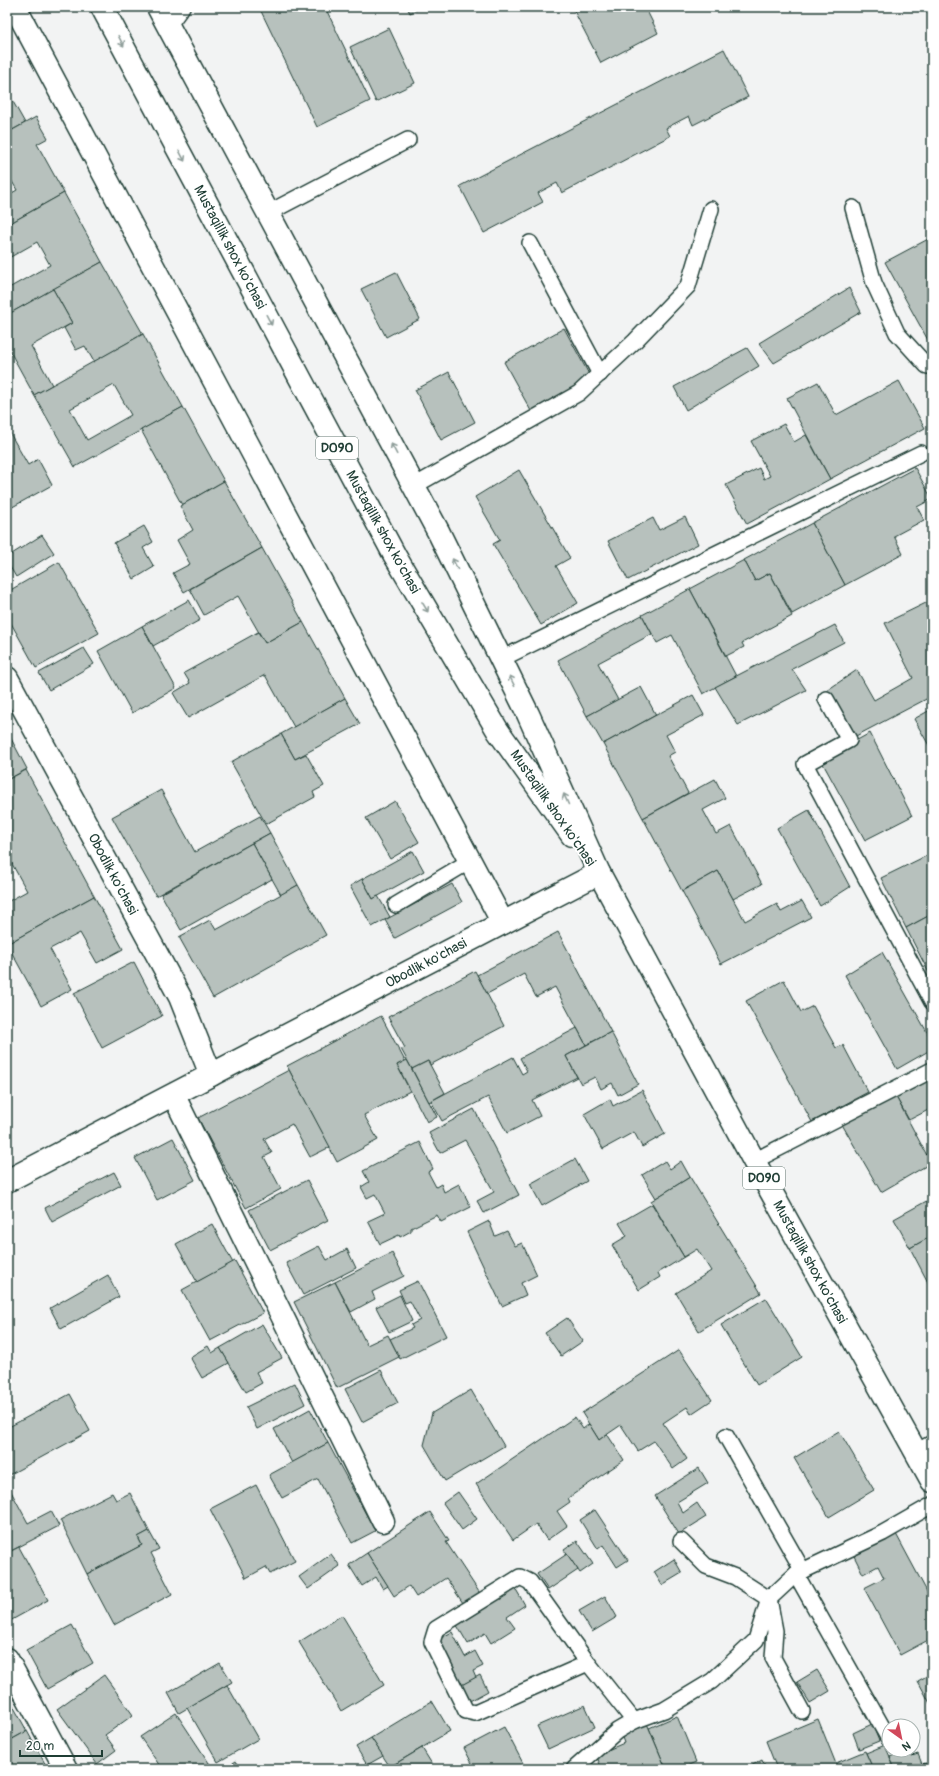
<svg xmlns="http://www.w3.org/2000/svg" width="939" height="1776" viewBox="0 0 939 1776" font-family="Pangolin,sans-serif">
  <rect width="100%" height="100%" fill="#f2f3f3"/>
  <filter id="ink" filterUnits="userSpaceOnUse"><feTurbulence type="fractalNoise" baseFrequency=".025" numOctaves="2"/><feDisplacementMap in="SourceGraphic" scale="8" xChannelSelector="R" yChannelSelector="G"/><feConvolveMatrix kernelMatrix="1 2 1 2 8 2 1 2 1" color-interpolation-filters="sRGB"/></filter>
  <g filter="url(#ink)">
    <!-- building -->
    <g fill="#b7c1bd" stroke="#1f3d34" fill-rule="evenodd">
      <path d="M259,7H325L370,101L317,127Z"/>
      <path d="M407,7H422L410,13Z"/>
      <path d="M572,7H645L658,33L601,63Z"/>
      <path d="M389,28L415,83L376,102L350,47Z"/>
      <path d="M724,49L748,97L693,125L689,116L666,128L670,136L562,193L557,183L538,193L543,202L484,233L460,186Z"/>
      <path d="M7,91L25,123L7,133Z"/>
      <path d="M36,117L48,138L37,144L64,193L7,225V196L17,190L7,173V133Z"/>
      <path d="M64,193L102,262L7,315V289L50,265L37,242L7,259V225Z"/>
      <path d="M932,237V341L929,342L885,262Z"/>
      <path d="M102,262L143,334L94,362L85,346L76,350L64,328L72,323L53,289Z"/>
      <path d="M396,272L420,319L386,337L361,289Z"/>
      <path d="M849,288L861,312L774,363L759,343Z"/>
      <path d="M53,289L72,323L31,346L52,385L34,395L7,346V315Z"/>
      <path d="M564,328L591,378L531,411L504,362Z"/>
      <path d="M143,334L183,407L75,467L34,395ZM114,385L131,415L87,440L70,409Z"/>
      <path d="M747,348L759,366L686,410L674,387Z"/>
      <path d="M449,372L475,422L441,440L415,390Z"/>
      <path d="M899,381L925,428L830,479L787,398L818,382L836,415Z"/>
      <path d="M183,407L224,481L182,505L141,430Z"/>
      <path d="M784,424L794,442L806,435L830,479L747,524L726,485L759,468L764,479L770,476L751,441Z"/>
      <path d="M7,428L28,465L38,459L52,485L7,510Z"/>
      <path d="M915,468L932,499L917,507L924,520L894,536L903,554L845,585L812,523Z"/>
      <path d="M519,470L570,558L556,566L578,603L541,625L493,544L500,540L475,497Z"/>
      <path d="M224,481L262,548L184,592L173,573L190,564L177,540L193,530L180,506Z"/>
      <path d="M685,517L698,544L628,580L608,541L653,518L659,530Z"/>
      <path d="M812,523L845,585L792,614L770,573L755,581L744,560Z"/>
      <path d="M144,526L153,542L143,548L154,567L134,579L114,543Z"/>
      <path d="M42,535L54,553L16,577L7,562V557Z"/>
      <path d="M262,548L303,622L265,643L238,596L204,615L190,589Z"/>
      <path d="M744,560L755,581L770,573L792,616L742,643L744,647L726,656L690,589Z"/>
      <path d="M59,562L99,633L36,668L7,616V592Z"/>
      <path d="M690,589L736,676L703,694L672,635L657,643L642,615Z"/>
      <path d="M189,600L200,620L153,646L142,626Z"/>
      <path d="M932,600V696L852,738L826,691L857,670L874,700L913,678L885,623Z"/>
      <path d="M642,615L652,634L598,663L618,700L587,716L558,660Z"/>
      <path d="M303,622L345,698L294,727L265,675L188,718L173,693L190,683L184,673L258,632L265,643Z"/>
      <path d="M835,625L844,642L792,669L806,690L738,725L715,687Z"/>
      <path d="M142,626L176,688L132,713L98,651Z"/>
      <path d="M84,648L94,664L49,690L39,673Z"/>
      <path d="M641,687L656,715L603,744L587,716Z"/>
      <path d="M693,695L704,715L666,735L675,752L668,756L688,793L643,818L603,744Z"/>
      <path d="M345,698L360,724L295,759L281,734Z"/>
      <path d="M932,709V749H931L914,719Z"/>
      <path d="M7,731L27,769L7,780Z"/>
      <path d="M870,733L912,816L865,840L821,760Z"/>
      <path d="M281,734L295,759L306,754L324,786L313,792L315,797L266,824L231,762Z"/>
      <path d="M26,770L94,896L7,944V902L27,891L7,855V780Z"/>
      <path d="M715,779L725,798L703,810L716,834L731,826L762,884L733,899L718,871L682,891L643,818Z"/>
      <path d="M161,790L195,852L260,816L270,833L156,896L112,817Z"/>
      <path d="M395,801L419,842L390,859L366,818Z"/>
      <path d="M809,810L850,887L820,906L777,828Z"/>
      <path d="M270,833L298,885L281,895L252,843Z"/>
      <path d="M252,843L272,879L181,930L161,894Z"/>
      <path d="M413,851L424,871L373,899L362,879Z"/>
      <path d="M932,853V878L929,880L932,886V914L906,928L881,878Z"/>
      <path d="M718,871L745,921L777,904L781,912L802,901L811,917L721,964L682,891Z"/>
      <path d="M362,879L373,899L378,896L390,917L372,927L350,886Z"/>
      <path d="M452,884L462,902L395,938L385,920Z"/>
      <path d="M298,885L326,935L213,998L179,937L210,920L216,930Z"/>
      <path d="M94,896L123,949L97,963L80,933L50,949L72,989L41,1006L7,944Z"/>
      <path d="M932,914V979L906,928Z"/>
      <path d="M558,932L611,1032L586,1045L555,987L536,997L524,974L487,994L477,975Z"/>
      <path d="M882,952L932,1041V1049L897,1069L845,975Z"/>
      <path d="M134,962L162,1016L102,1048L74,993Z"/>
      <path d="M475,971L504,1026L430,1065L428,1061L412,1069L401,1049L405,1048L388,1017Z"/>
      <path d="M784,980L801,1012L813,1006L836,1048L843,1045L868,1092L812,1122L746,1001Z"/>
      <path d="M381,1016L405,1061L397,1065L410,1091L364,1115L378,1140L337,1162L287,1066Z"/>
      <path d="M577,1028L586,1045L566,1056L577,1077L532,1100L540,1116L507,1133L488,1097L442,1121L431,1101L513,1057L522,1074L527,1071L520,1058Z"/>
      <path d="M611,1032L638,1084L618,1095L612,1083L601,1089L595,1077L581,1084L566,1056Z"/>
      <path d="M407,1060L437,1117L427,1122L397,1065Z"/>
      <path d="M428,1061L445,1093L429,1102L412,1069Z"/>
      <path d="M289,1070L330,1147L310,1157L292,1124L264,1139L272,1153L264,1157L281,1189L246,1208L198,1118Z"/>
      <path d="M932,1078V1108L909,1120L896,1097Z"/>
      <path d="M642,1090L665,1134L642,1147L634,1132L603,1149L584,1114L610,1099L613,1106Z"/>
      <path d="M896,1097L931,1163L881,1192L840,1121Z"/>
      <path d="M474,1109L519,1195L484,1213L477,1201L494,1192L465,1140L440,1153L429,1133Z"/>
      <path d="M173,1138L195,1180L157,1200L135,1158Z"/>
      <path d="M420,1142L433,1169L428,1172L436,1187L441,1184L444,1192L459,1184L471,1207L441,1222L437,1215L411,1228V1231L400,1237L399,1235L380,1244L368,1221L385,1213L375,1194L367,1198L361,1187L369,1182L363,1171Z"/>
      <path d="M575,1159L587,1181L542,1206L530,1184Z"/>
      <path d="M665,1161L670,1169L681,1161L690,1177L656,1198L642,1175Z"/>
      <path d="M114,1172L121,1185L52,1222L45,1208Z"/>
      <path d="M690,1177L761,1293L699,1331L676,1293L711,1271L697,1249L684,1257L651,1201Z"/>
      <path d="M307,1180L328,1220L270,1250L249,1210Z"/>
      <path d="M932,1198V1236L910,1248L894,1219Z"/>
      <path d="M652,1204L684,1257L658,1273L660,1277L639,1290L612,1245L627,1236L619,1223Z"/>
      <path d="M489,1221L495,1236L507,1231L515,1246L522,1243L537,1275L521,1283L526,1295L502,1306L467,1232Z"/>
      <path d="M212,1224L233,1263L197,1282L176,1244Z"/>
      <path d="M932,1236V1290L910,1248Z"/>
      <path d="M319,1246L327,1260L347,1249L356,1268L303,1295L286,1263Z"/>
      <path d="M392,1253L404,1276L372,1292L375,1299L351,1312L335,1282Z"/>
      <path d="M235,1261L263,1313L210,1341L182,1290Z"/>
      <path d="M108,1275L119,1297L61,1329L50,1308Z"/>
      <path d="M418,1281L446,1336L400,1359L390,1339L413,1328L411,1325L420,1320L410,1301L405,1303L399,1290Z"/>
      <path d="M335,1282L367,1345L388,1335L399,1357L337,1388L294,1302Z"/>
      <path d="M400,1295L412,1321L389,1332L376,1307Z"/>
      <path d="M766,1298L802,1357L757,1385L721,1325Z"/>
      <path d="M567,1318L583,1341L561,1356L545,1333Z"/>
      <path d="M262,1324L282,1358L256,1372L262,1383L246,1392L220,1348Z"/>
      <path d="M208,1346L212,1353L220,1348L229,1363L202,1378L190,1357Z"/>
      <path d="M679,1350L712,1400L691,1414L687,1407L663,1423L687,1459L673,1469L654,1441L638,1451L621,1425L599,1440L582,1413Z"/>
      <path d="M381,1370L398,1403L362,1422L345,1389Z"/>
      <path d="M295,1383L305,1404L257,1429L246,1407Z"/>
      <path d="M471,1390L504,1446L445,1481L424,1445L432,1413Z"/>
      <path d="M70,1394L90,1431L7,1476V1428Z"/>
      <path d="M310,1409L328,1443L292,1463L274,1429Z"/>
      <path d="M575,1417L583,1429L589,1424L599,1440L607,1434L624,1460L568,1498L570,1502L557,1511L567,1526L547,1540L536,1524L513,1540L476,1484Z"/>
      <path d="M839,1431L874,1490L829,1517L794,1458Z"/>
      <path d="M328,1443L375,1531L352,1543L318,1479L282,1498L269,1475Z"/>
      <path d="M699,1468L708,1483L677,1502L683,1513L697,1503L706,1517L679,1534L655,1496Z"/>
      <path d="M7,1484L28,1523L51,1511L59,1526L7,1553Z"/>
      <path d="M256,1485L295,1561L270,1574L266,1567L246,1578L210,1509Z"/>
      <path d="M458,1492L477,1519L462,1530L443,1503Z"/>
      <path d="M112,1493L116,1500L130,1493L149,1531L138,1537L142,1545L87,1574L60,1520Z"/>
      <path d="M595,1510L628,1560L617,1567L603,1545L598,1549L580,1520Z"/>
      <path d="M430,1512L449,1541L446,1542L481,1595L465,1606L446,1578L416,1597L409,1586L394,1596L367,1553Z"/>
      <path d="M149,1531L159,1549L151,1553L172,1594L114,1625L87,1574L142,1545L138,1537Z"/>
      <path d="M896,1534L932,1601V1638L900,1655L864,1588L884,1578L878,1566L863,1574L854,1556Z"/>
      <path d="M577,1541L593,1564L580,1573L564,1550Z"/>
      <path d="M19,1547L48,1600L8,1622L7,1553Z"/>
      <path d="M367,1553L388,1586L383,1589L376,1577L362,1586L349,1565Z"/>
      <path d="M331,1554L340,1566L308,1589L299,1577Z"/>
      <path d="M567,1554L578,1570L548,1590L537,1574Z"/>
      <path d="M674,1559L682,1573L662,1585L654,1572Z"/>
      <path d="M514,1586L525,1605L507,1617L515,1628L491,1643L485,1633L468,1644L455,1622Z"/>
      <path d="M605,1596L617,1617L592,1632L579,1611Z"/>
      <path d="M342,1615L384,1685L341,1711L299,1642Z"/>
      <path d="M72,1625L93,1663L47,1689L26,1650Z"/>
      <path d="M452,1632L465,1657L475,1651L483,1666L473,1671L476,1678L458,1687L434,1642Z"/>
      <path d="M220,1663L232,1682L179,1713L168,1693Z"/>
      <path d="M817,1670L830,1691L810,1703L797,1682Z"/>
      <path d="M932,1673V1707L918,1681Z"/>
      <path d="M104,1675L133,1715L105,1735L116,1750L97,1764L57,1709Z"/>
      <path d="M480,1675L488,1691L466,1703L458,1687Z"/>
      <path d="M227,1685L258,1739L218,1762L187,1708Z"/>
      <path d="M7,1695L27,1731L7,1742Z"/>
      <path d="M432,1701L450,1731L390,1767L371,1738Z"/>
      <path d="M585,1705L595,1727L548,1749L537,1726Z"/>
      <path d="M176,1713L213,1769H162L140,1737Z"/>
      <path d="M677,1716L696,1762L679,1769H666L649,1728Z"/>
      <path d="M818,1719L838,1769H777L766,1741Z"/>
      <path d="M646,1721L666,1769H602L596,1755L624,1743L620,1732Z"/>
      <path d="M872,1724L879,1741L859,1749L853,1733Z"/>
      <path d="M504,1727L526,1769H475L464,1748Z"/>
      <path d="M27,1731L48,1769H7V1742Z"/>
      <path d="M371,1738L383,1756L367,1765L356,1747Z"/>
      <path d="M885,1745L895,1769H873L866,1753Z"/>
      <path d="M422,1748L435,1769H387L390,1767Z"/>
      <path d="M906,1750H909L912,1756L918,1754L922,1764L926,1763L928,1769H895L890,1757Z"/>
      <path d="M865,1751L873,1769H838L836,1763Z"/>
      <path d="M762,1760L766,1769H745Z"/>
      <path d="M236,1761L241,1769H224Z"/>
    </g>
    <g fill="none" stroke-linecap="round" stroke-linejoin="round">
      <!-- lane casing -->
      <g stroke="#1f3d34" stroke-width="18">
        <g id="lane">
          <path d="M168,26L182,7"/>
          <path d="M853,208L874,283L897,333L927,366H932"/>
          <path d="M268,213L408,140"/>
          <path d="M530,243L600,374"/>
          <path d="M414,486L579,393L635,341L688,286L711,209"/>
          <path d="M501,659L921,453"/>
          <path d="M826,699L849,740L805,764L932,1002"/>
          <path d="M396,905L470,861"/>
          <path d="M754,1161L932,1070"/>
          <path d="M726,1436L803,1571"/>
          <path d="M916,1452L932,1443"/>
          <path d="M681,1541L706,1566L735,1577L769,1599L775,1631L773,1658L802,1711"/>
          <path d="M796,1574L889,1739"/>
          <path d="M588,1663L475,1713L466,1711L432,1642L436,1629L520,1577L530,1582L588,1663L634,1721"/>
          <path d="M574,1769L617,1731L634,1721L664,1710L712,1681L756,1640L769,1599L796,1574L883,1533L932,1505"/>
        </g>
      </g>
      <!-- street casing -->
      <g stroke="#1f3d34" stroke-width="25">
        <g id="street">
          <path d="M15,7L503,923"/>
          <path d="M7,678L180,997L211,1075"/>
          <path d="M174,1096L383,1521"/>
          <path d="M7,1181L599,873"/>
          <path d="M7,1659L66,1769"/>
        </g>
      </g>
      <!-- primary casing -->
      <g stroke="#1f3d34" stroke-width="25">
        <g id="primary">
          <path d="M102,7L395,556L498,731L572,835"/>
          <path d="M158,7L439,533L528,714L599,873L754,1161L932,1481"/>
        </g>
      </g>
      <!-- lane -->
      <use href="#lane" stroke="#fff" stroke-width="15"/>
      <!-- street -->
      <use href="#street" stroke="#fff" stroke-width="22"/>
      <!-- primary -->
      <use href="#primary" stroke="#fff" stroke-width="22"/>
    </g>
    <!-- one-way arrows -->
    <defs><path id="oneway-shaft" d="M-6 0H5M1.5-3L5.5 0L1.5 3" fill="none" stroke-width="1.6" stroke-linecap="round" stroke-linejoin="round"/></defs>
    <g stroke="#8f9e9a">
      <use href="#oneway-shaft" transform="translate(121 41) rotate(62)"/>
      <use href="#oneway-shaft" transform="translate(182 156) rotate(62)"/>
      <use href="#oneway-shaft" transform="translate(269 320) rotate(62)"/>
      <use href="#oneway-shaft" transform="translate(394 449) rotate(-118)"/>
      <use href="#oneway-shaft" transform="translate(455 564) rotate(-116)"/>
      <use href="#oneway-shaft" transform="translate(425 607) rotate(59)"/>
      <use href="#oneway-shaft" transform="translate(512 681) rotate(-116)"/>
      <use href="#oneway-shaft" transform="translate(566 799) rotate(-114)"/>
    </g>
  </g>
  <g text-anchor="middle" dominant-baseline="central" stroke-width="4" stroke-linejoin="round" paint-order="stroke">
    <!-- shield labels -->
    <g fill="#fff" stroke="#627771" stroke-width="1">
      <rect x="316" y="437" width="42" height="22" rx="3"/>
      <rect x="743" y="1167" width="42" height="22" rx="3"/>
    </g>
    <g font-size="13" font-weight="bold" fill="#1f3d34">
      <text x="337" y="448">D090</text>
      <text x="764" y="1178">D090</text>
    </g>
    <!-- street labels -->
    <g font-size="14" fill="#1f3d34" stroke="#fff">
      <text transform="translate(230 247) rotate(62)">Mustaqillik shox ko'chasi</text>
      <text transform="translate(383 532) rotate(61)">Mustaqillik shox ko'chasi</text>
      <text transform="translate(553 808) rotate(55)">Mustaqillik shox ko'chasi</text>
      <text transform="translate(113 874) rotate(62)">Obodlik ko'chasi</text>
      <text transform="translate(426 963) rotate(-28)">Obodlik ko'chasi</text>
      <text transform="translate(810 1262) rotate(61)">Mustaqillik shox ko'chasi</text>
    </g>
  </g>
  <!-- margin -->
  <rect width="939" height="1776" fill="none" stroke="#fff" stroke-width="24"/>
  <rect x="12" y="12" width="915" height="1752" fill="none" stroke="#1f3d34" stroke-width="1.5" filter="url(#ink)"/>
  <!-- north arrow -->
  <g transform="translate(901 1738) rotate(147)"><circle r="19" fill="#ffffff" stroke="#a5b1ae"/>
  <path d="M0-3L7 15L0 10L-7 15Z" fill="#d1495b"/>
  <text y="-6" font-size="11" font-weight="bold" text-anchor="middle" fill="#1f3d34">N</text>
  </g>
  <!-- scale -->
  <path d="M20 1750v6h82v-6" fill="none" stroke="#1f3d34" stroke-width="2"/>
  <text x="26" y="1750" font-size="12" fill="#1f3d34" stroke="#ffffff" stroke-width="3" paint-order="stroke">20 m</text>
</svg>
